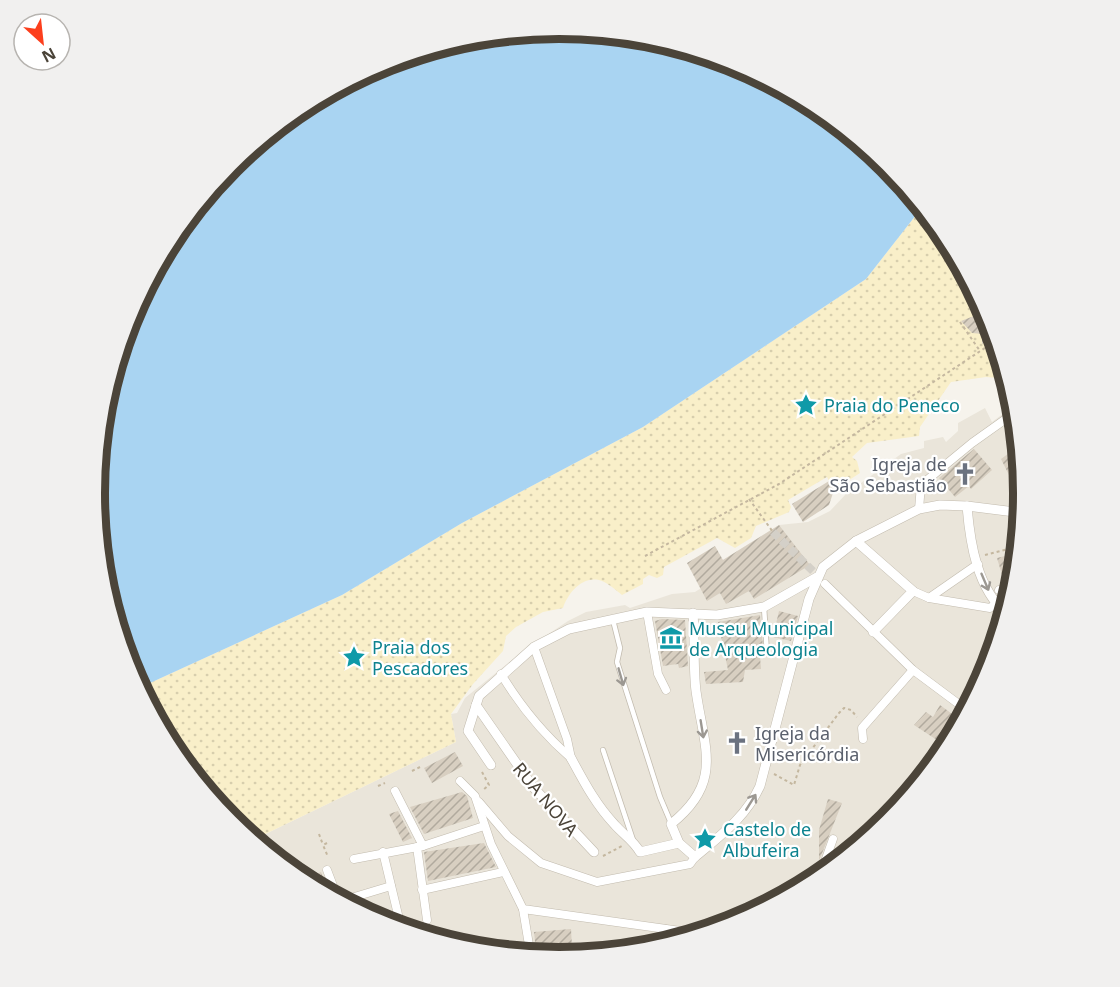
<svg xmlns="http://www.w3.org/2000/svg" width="1120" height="987" viewBox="0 0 1120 987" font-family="'Noto Sans',sans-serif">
  <defs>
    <pattern id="sand-dots" width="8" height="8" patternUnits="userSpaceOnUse" patternTransform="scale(1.5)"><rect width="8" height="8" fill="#f9efc9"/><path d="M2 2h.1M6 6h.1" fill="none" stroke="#d7cead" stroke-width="1.8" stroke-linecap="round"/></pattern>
    <pattern id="building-hatch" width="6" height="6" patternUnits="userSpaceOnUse" patternTransform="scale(1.5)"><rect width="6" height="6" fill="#d8cfc1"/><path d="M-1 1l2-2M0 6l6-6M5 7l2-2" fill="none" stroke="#b1aa9e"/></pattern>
  </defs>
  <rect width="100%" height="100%" fill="#f6f3ec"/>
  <!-- residential -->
  <path fill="#eae5da" d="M1016,404L1025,494L1016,585L989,672L946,752L889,823L818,880L738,923L650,950L560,958L469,949L382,923L301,880L253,840L456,742L451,714L457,713L465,698L523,651L568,621L586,612L625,605L630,608L672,594L695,592L706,585L705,571L779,525L808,522L830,511L846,494L901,454L924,448V441L943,437L946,442L958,431V423L985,408L992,422Z"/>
  <!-- sand -->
  <path fill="url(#sand-dots)" d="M923,206C964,256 987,307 1006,369L998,378L986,377L951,382L920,427L919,436L867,443L852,457L857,461L860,473L834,490L827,477L788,500L791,507L789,512L756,526L751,538L735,548L717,538L664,567L663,575L657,578L649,575L643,579V584L622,595C616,590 609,584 602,581C583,574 568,593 563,608L543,612L516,627L506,636L503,651L473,684L451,714L456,742L253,840L240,816L230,821L173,752L139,688L342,595L462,523L643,427L866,279Z"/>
  <!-- water -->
  <path fill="#a9d4f2" d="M560,29L651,38L738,64L819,107L889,165L923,206L866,279L643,427L462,523L342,595L139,688L130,671L104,584L95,493L104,402L131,315L174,235L231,164L302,107L382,64L470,37Z"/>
  <!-- building -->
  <g fill="url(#building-hatch)">
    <path d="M981,300L996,337L982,344V334L972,333L961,321L974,316V310Z"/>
    <path d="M1020,445L1025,494L1024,505L1001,459Z"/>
    <path d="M974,449L992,470L971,489L969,486L955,497L939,478Z"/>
    <path d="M829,481L834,490L829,505L803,522L792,504Z"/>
    <path d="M779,525L810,565L754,599L749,591L726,604L720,593L707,601L687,563L715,546L723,560Z"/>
    <path d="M1009,555L1010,559L1019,557L1014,588L1005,585L997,558Z"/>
    <path d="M779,611L798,616L791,641L773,637Z"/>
    <path d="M760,615L764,657H760L761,669L745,670L743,682L706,684L704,672L728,670L718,622Z"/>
    <path d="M662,619L685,620L688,666L679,668L678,664L663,666L655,621Z"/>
    <path d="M940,705L963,722L954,738L948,734L940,742L914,725L926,712L933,717Z"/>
    <path d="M455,752L463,766L432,783L424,768Z"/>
    <path d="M462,792L467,796L473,818L424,834L410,807Z"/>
    <path d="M828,799L842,803L819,861V830Z"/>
    <path d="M398,811L412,838L403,842L389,814Z"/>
    <path d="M484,843L496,867L428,881L424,852Z"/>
    <path d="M321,872L330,895L301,880Z"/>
    <path d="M571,929L572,947L536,950L534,932Z"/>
  </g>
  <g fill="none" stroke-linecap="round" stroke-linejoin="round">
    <!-- pedestrian-tunnel -->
    <path stroke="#d4d0c8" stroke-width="8" stroke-dasharray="8 4" stroke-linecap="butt" d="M773,532L822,580"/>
    <!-- service casing -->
    <g stroke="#c2bbae" stroke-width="6">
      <g id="service">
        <path d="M764,607L767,654"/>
        <path d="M613,620L620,648L617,662L660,797L671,823"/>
        <path d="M603,750L633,840"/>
      </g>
    </g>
    <!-- pedestrian casing -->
    <g stroke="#c2bbae" stroke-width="9">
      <g id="pedestrian">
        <path d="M919,509L921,485L972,443L1017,411"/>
        <path d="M825,584L913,670L968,711"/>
        <path d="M999,590L1013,594"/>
        <path d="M913,591L929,598L990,608L995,604"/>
        <path d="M929,598L978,564"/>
        <path d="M647,612L658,674L666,690"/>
        <path d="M534,647L567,739L571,758"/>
        <path d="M501,674C521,707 542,733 571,758"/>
        <path d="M863,739L862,728L913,670"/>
        <path d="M917,775L927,776"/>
        <path d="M460,781L475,796L491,844L523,909L702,934"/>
        <path d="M395,791L423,846"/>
        <path d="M479,802L508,836L541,863L597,882L690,864L695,857"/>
        <path d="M417,847L427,920"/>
        <path d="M383,852L400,923"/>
        <path d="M354,859L423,846L484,826"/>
        <path d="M327,870L338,899"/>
        <path d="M818,881L833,839"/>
        <path d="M422,890L503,872"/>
        <path d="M341,901L391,886"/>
        <path d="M523,909L530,951"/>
        <path d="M663,946L665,929"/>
      </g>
    </g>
    <!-- minor casing -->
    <g stroke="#c2bbae" stroke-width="10">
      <g id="minor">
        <path d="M967,506C970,543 977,589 1007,614"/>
        <path d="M856,541L913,591L873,632"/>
        <path d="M693,613C695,638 693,666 696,691C704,748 724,782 671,824L679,843L695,857C721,835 746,817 760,786L809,599L823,567L856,541L919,509L940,505L967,506L1023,513"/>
        <path d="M476,705L533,787L594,852"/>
        <path d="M571,758C584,782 596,805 615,825C624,835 633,840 640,852L679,843"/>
        <path d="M491,765L468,731L479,696L534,647L569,629L647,612L717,615L764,607L817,577"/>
      </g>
    </g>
    <!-- path -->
    <g stroke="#c4b79f" stroke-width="2" stroke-dasharray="3 3" stroke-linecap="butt">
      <path d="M960,322L980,351"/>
      <path d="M749,499L773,532"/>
      <path d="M985,555L1020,546"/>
      <path d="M645,556L779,484L997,340"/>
      <path d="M412,771L420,767"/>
      <path d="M482,772L489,785L483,790"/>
      <path d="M774,774L794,785L800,765L839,713L844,708L851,710L857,717"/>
      <path d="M378,786L385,783"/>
      <path d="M319,834L323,845"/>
      <path d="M327,843L323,845L328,857"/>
      <path d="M603,856L622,846"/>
      <path d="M428,929V937"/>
    </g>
    <!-- service -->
    <use href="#service" stroke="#fff" stroke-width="4.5"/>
    <!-- pedestrian -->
    <use href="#pedestrian" stroke="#fff" stroke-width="8"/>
    <!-- minor -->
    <use href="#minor" stroke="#fff" stroke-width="9"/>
  </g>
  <!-- one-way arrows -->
  <defs><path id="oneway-shaft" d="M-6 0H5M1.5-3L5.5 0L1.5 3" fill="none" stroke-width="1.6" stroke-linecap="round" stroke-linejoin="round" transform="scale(1.5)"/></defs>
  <g stroke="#9c9892">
    <use href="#oneway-shaft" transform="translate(985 582) rotate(67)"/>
    <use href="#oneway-shaft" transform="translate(621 677) rotate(74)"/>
    <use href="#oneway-shaft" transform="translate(702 729) rotate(81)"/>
    <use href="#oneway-shaft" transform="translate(751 802) rotate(-58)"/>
  </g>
  <!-- icons -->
  <defs>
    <g id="sight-bare" transform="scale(1.8)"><path d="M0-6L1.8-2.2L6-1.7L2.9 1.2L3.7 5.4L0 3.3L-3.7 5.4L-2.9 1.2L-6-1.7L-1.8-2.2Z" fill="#0f9aa8" stroke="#fff" stroke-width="2.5" paint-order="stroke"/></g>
    <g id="church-bare" transform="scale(1.8)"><path d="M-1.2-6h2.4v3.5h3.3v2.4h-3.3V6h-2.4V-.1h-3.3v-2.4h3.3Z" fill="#6b7280" stroke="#fff" stroke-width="2.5" paint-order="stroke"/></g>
    <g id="museum-bare" transform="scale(1.8)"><path d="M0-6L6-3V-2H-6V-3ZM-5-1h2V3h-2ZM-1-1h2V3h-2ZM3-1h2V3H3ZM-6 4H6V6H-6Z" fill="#0f9aa8" stroke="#fff" stroke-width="2.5" paint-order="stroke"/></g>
  </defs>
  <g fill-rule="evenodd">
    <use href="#sight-bare" x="806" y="405"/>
    <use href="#church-bare" x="965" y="474"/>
    <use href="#museum-bare" x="671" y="638"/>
    <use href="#sight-bare" x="354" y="657"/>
    <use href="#church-bare" x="737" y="743"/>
    <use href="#sight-bare" x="705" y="839"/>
  </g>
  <g text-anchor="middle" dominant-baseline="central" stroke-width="4.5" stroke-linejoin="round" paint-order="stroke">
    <!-- culture labels -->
    <g font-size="18" fill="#0d838f" stroke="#fff" text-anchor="start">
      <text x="824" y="405">Praia do Peneco</text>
      <text x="689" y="628">Museu Municipal<tspan x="689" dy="21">de Arqueologia</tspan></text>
      <text x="372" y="647">Praia dos<tspan x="372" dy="21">Pescadores</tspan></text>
      <text x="723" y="829">Castelo de<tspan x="723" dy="21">Albufeira</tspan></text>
    </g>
    <!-- worship labels -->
    <g font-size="18" fill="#5b616d" stroke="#fff" text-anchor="end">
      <text x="947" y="464">Igreja de<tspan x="947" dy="21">São Sebastião</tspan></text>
      <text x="755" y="733" text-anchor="start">Igreja da<tspan x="755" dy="21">Misericórdia</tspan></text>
    </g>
    <!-- street labels -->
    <g font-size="18" fill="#4b4439" stroke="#fff">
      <text transform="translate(546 799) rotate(50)">RUA NOVA</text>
    </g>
  </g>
  <!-- crop -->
  <path d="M0 0H1120V987H0ZM105 493a454 454 0 1 1 908 0a454 454 0 1 1-908 0Z" fill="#f1f0ef" fill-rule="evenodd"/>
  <path fill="none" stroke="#4b4439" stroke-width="8" d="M105 493a454 454 0 1 1 908 0a454 454 0 1 1-908 0Z"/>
  <!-- north arrow -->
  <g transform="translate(42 42) rotate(153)"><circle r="28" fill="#ffffff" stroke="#b7b4b0" stroke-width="1.5"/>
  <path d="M0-4.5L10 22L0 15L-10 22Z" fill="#fc3f1d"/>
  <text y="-9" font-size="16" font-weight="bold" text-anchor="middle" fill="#4b4439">N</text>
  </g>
</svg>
